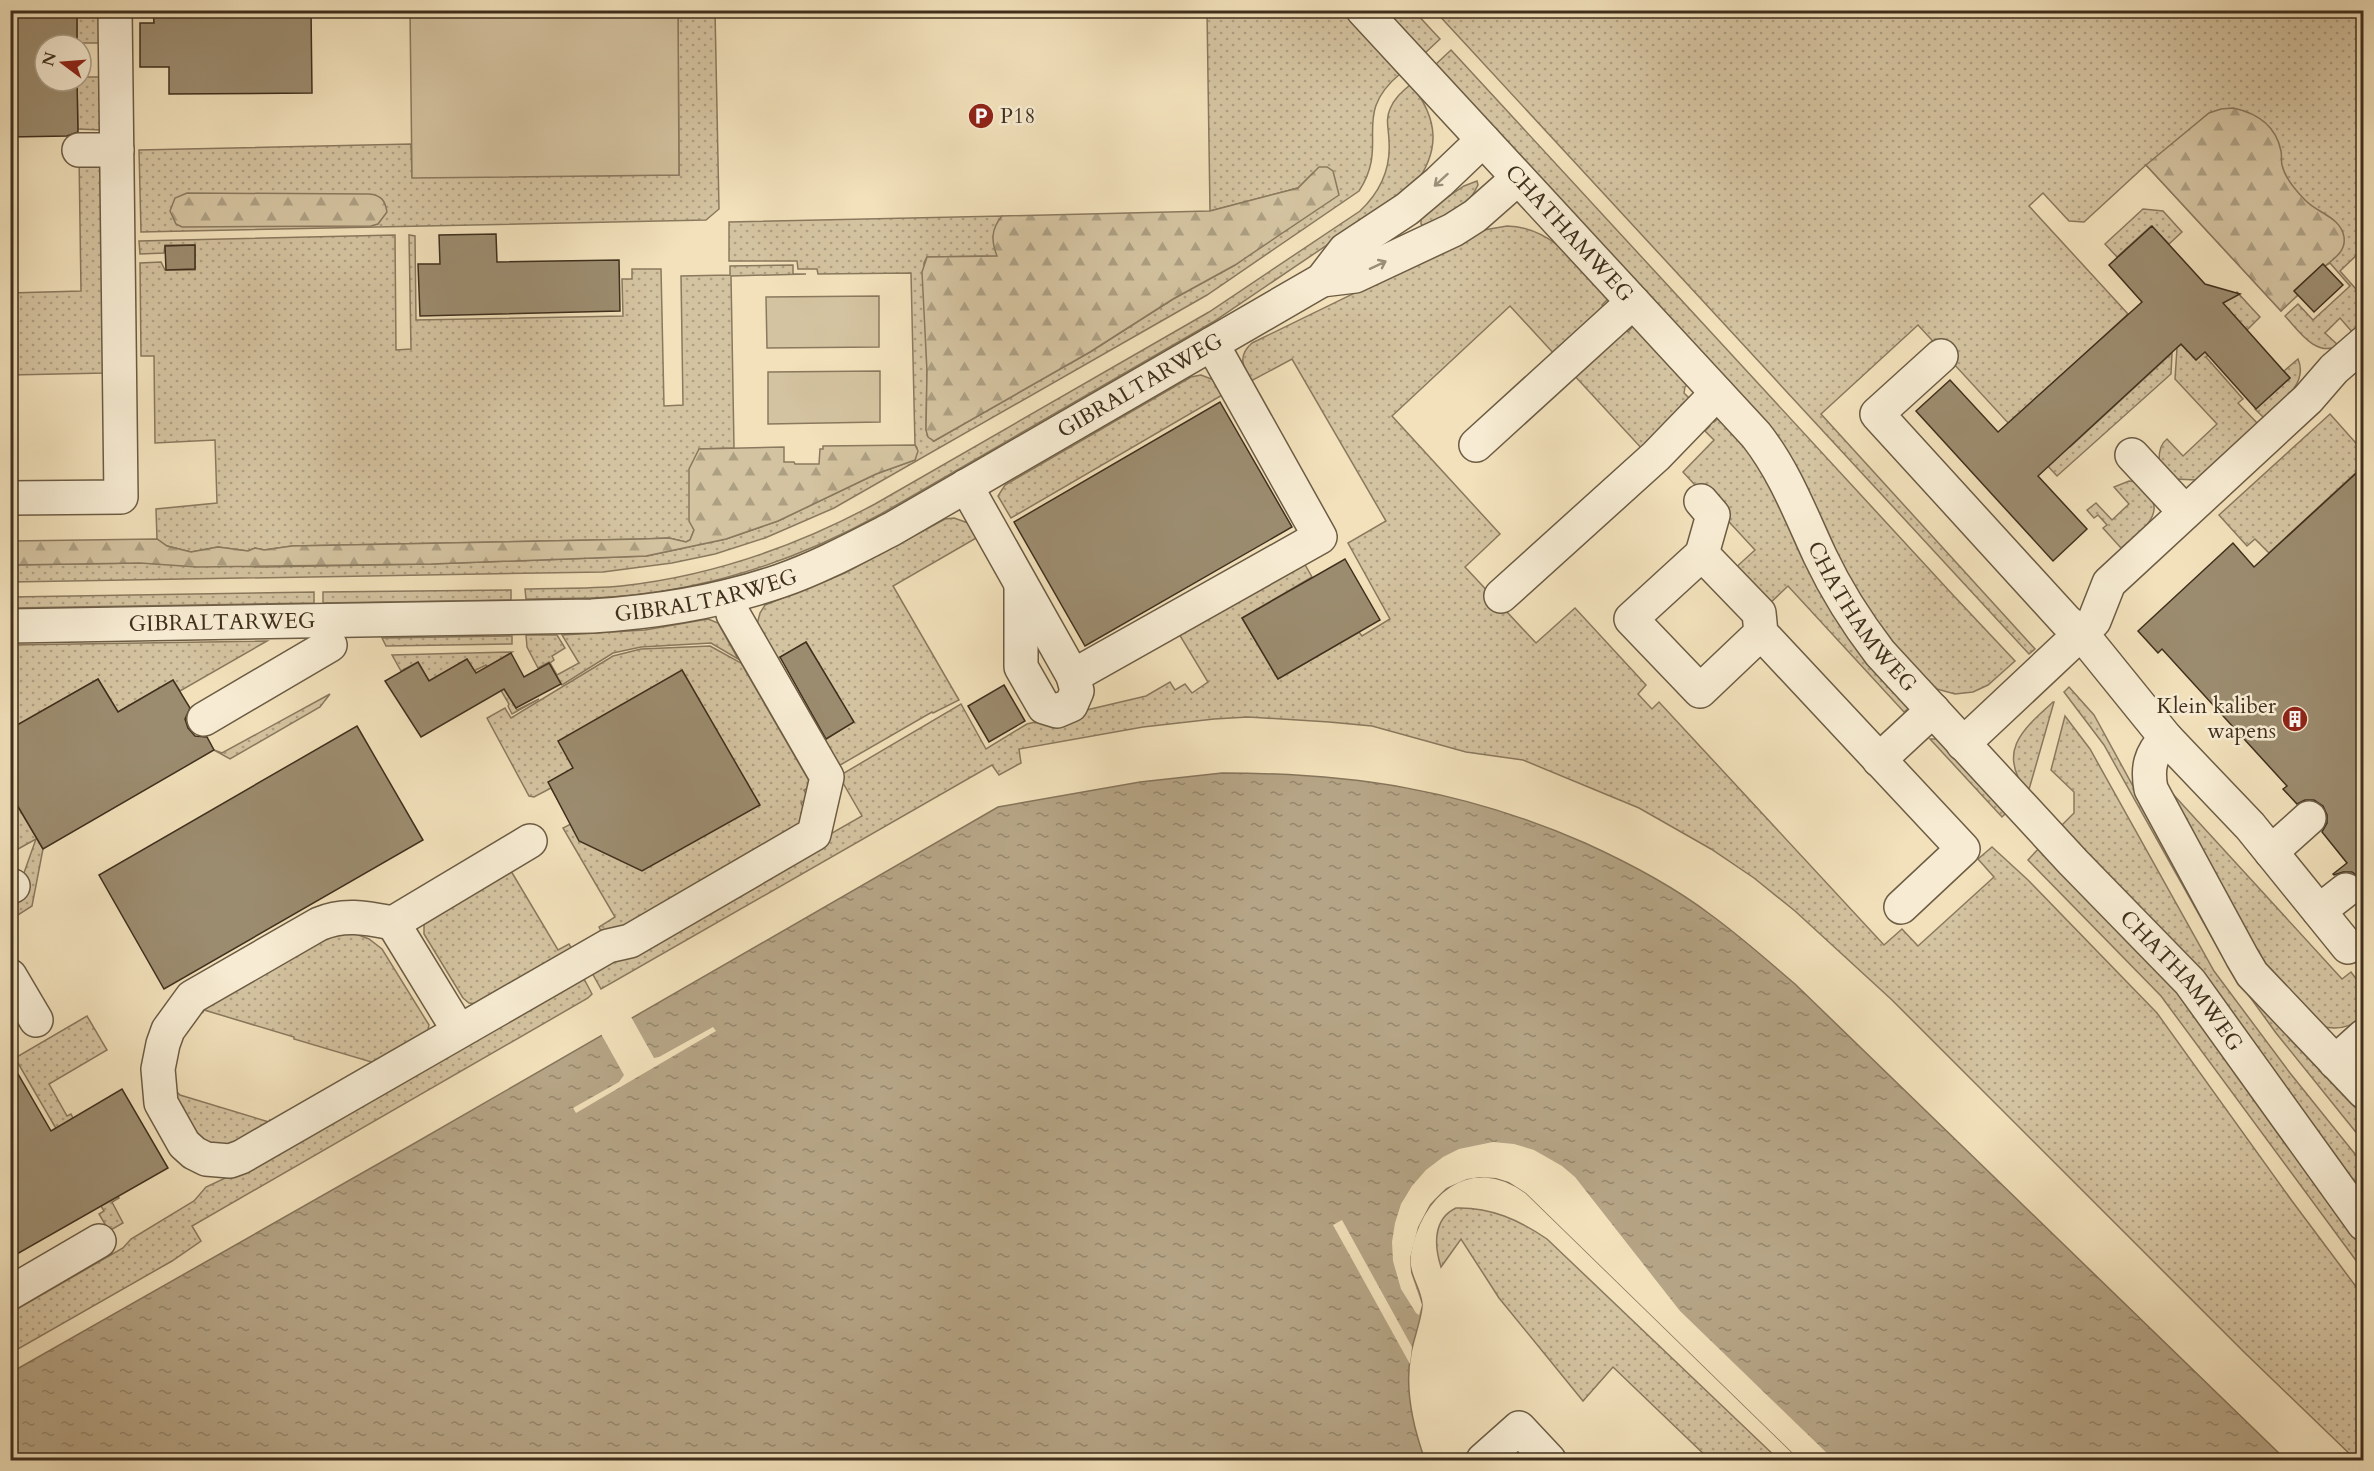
<svg xmlns="http://www.w3.org/2000/svg" width="2374" height="1471" viewBox="0 0 2374 1471" font-family="Cardo,serif">
  <defs>
    <pattern id="grass-dots" width="8" height="8" patternUnits="userSpaceOnUse" patternTransform="scale(1.5)"><rect width="8" height="8" fill="#d4c3a0"/><path d="M2 2h.1M6 6h.1" fill="none" stroke="#ad9f82" stroke-width="1.8" stroke-linecap="round"/></pattern>
    <pattern id="forest-firs" width="22" height="20" patternUnits="userSpaceOnUse" patternTransform="scale(1.5)"><rect width="22" height="20" fill="#d4c3a0"/><path d="M5 1l3.5 6h-7zM16 11l3.5 6h-7z" fill="#ad9f82"/></pattern>
    <pattern id="water-ripples" width="26" height="14" patternUnits="userSpaceOnUse" patternTransform="scale(1.5)"><rect width="26" height="14" fill="#b5a485"/><path d="M2 4q2-2 4 0t4 0M15 11q2-2 4 0t4 0" fill="none" stroke="#95866c"/></pattern>
  </defs>
  <rect width="100%" height="100%" fill="#f2e1bb"/>
  <filter id="stains"><feTurbulence type="fractalNoise" baseFrequency=".00333" numOctaves="4"/><feColorMatrix values="0 0 0 0 .2 0 0 0 0 .09 0 0 0 0 .02 0 0 0 .5 -.17"/></filter>
  <radialGradient id="worn" r=".72"><stop offset=".6" stop-color="#630" stop-opacity="0"/><stop offset="1" stop-color="#630" stop-opacity=".3"/></radialGradient>
  <!-- grass -->
  <g fill="url(#grass-dots)" stroke="#8a795e" stroke-width="1.5">
    <path d="M77,11H100L101,43H77Z"/>
    <path d="M678,11H715L719,209L706,220L141,232L139,150L411,144L412,177L679,175Z"/>
    <path d="M1207,11H1344L1401,73C1349,116 1391,142 1359,191L1207,295L834,508L765,538L715,554L672,563L603,572L11,582L10,565L140,563L262,567L431,564L647,556L726,539L778,521L876,474L915,460L917,448L915,445L911,273L818,274L817,269H798L797,261H729V222L1002,216C991,230 993,240 998,256L927,257L924,263L927,371L926,430L934,441L1090,352L1173,299L1235,265L1281,232L1314,172L1298,188L1210,211Z"/>
    <path d="M1383,11H1414L1440,39L1424,54Z"/>
    <path d="M1435,11H2363V249L2340,271L2363,297V324L2353,333L2340,318L2325,333L2339,346C2315,357 2299,331 2285,316L2298,304L2313,320L2350,286L2330,263L2325,266L2323,264L2295,290L2281,311L2146,165L2084,222L2069,221L2043,193L2029,206L2128,314L2030,404L2070,447L2172,353L2171,374L2057,476L1918,325L1821,414L2035,649L2029,654Z"/>
    <path d="M1451,50L1953,595L2015,661L1988,685L1973,692L1955,694L1937,689L1923,680L1875,621L1830,544L1435,65Z"/>
    <path d="M81,77H102V130L78,129L77,81H81Z"/>
    <path d="M1411,84C1439,120 1441,151 1413,187L1213,322L881,514C798,560 707,590 612,597C583,599 554,598 526,599L525,589C557,588 589,589 621,586C712,576 795,547 875,504L1209,312L1360,211C1380,192 1391,169 1389,141C1389,130 1385,120 1390,109C1394,98 1403,91 1411,84Z"/>
    <path d="M79,155H103L106,373L11,375L10,293L81,291Z"/>
    <path d="M1477,181L1478,185C1467,210 1447,216 1423,226L1421,224V215L1464,186Z"/>
    <path d="M2143,209L2163,211L2182,232L2169,244L2151,226L2117,257L2105,244Z"/>
    <path d="M1507,226C1553,227 1580,267 1609,298L1602,305L1608,311L1556,356L1510,306L1392,416L1500,534L1465,567L1536,643L1575,608L1646,685L1638,694L1652,709L1659,702L1884,945L1902,929L1918,946L1994,877L1978,859L1992,847L2028,880L2157,1013L2292,1201L2363,1296V1460H2356L2246,1354L1892,1000L1795,911L1754,878L1711,849L1639,808L1523,760L1466,752L1372,726L1329,722L1248,717L1214,719L1143,727L1019,749L1021,763L999,775L992,765L601,989L591,971L862,816L839,776L961,704L986,749L1027,724L1146,696L1170,682L1175,690L1185,684L1192,693L1208,682L1179,634L1304,563L1312,577L1242,618L1278,679L1359,632L1362,636L1390,619L1348,543L1386,521L1292,359L1251,381C1243,367 1237,356 1252,343L1484,230Z"/>
    <path d="M395,235L396,350L411,349L409,235L415,236L416,320L623,316L622,279H632V269H661L664,406L683,405L681,276L730,275V266L793,265V274H806L731,276L734,448L699,449L692,525L694,530L690,540L686,542L669,538L643,539L292,546L264,550L255,548L248,551L218,547L191,552L167,546L157,539L156,509L217,503L215,440L155,443L154,356H141L140,263L161,262L165,270H195V245H165L164,253L140,254L139,241Z"/>
    <path d="M2237,292L2260,317L2247,330L2241,324L2206,357L2243,399L2238,403L2258,424L2197,480L2174,479L2159,460C2159,452 2160,444 2167,439L2183,456L2217,424L2175,379L2177,348L2181,344L2196,360L2223,303Z"/>
    <path d="M1621,325L1628,332L1634,325L1688,384L1685,387L1684,393L1689,398L1681,405L1686,410L1644,451L1573,374Z"/>
    <path d="M2298,359C2309,384 2280,403 2264,418L2255,409L2290,378L2284,371Z"/>
    <path d="M1201,375L1214,380L1224,394L1011,518L998,496L1005,485L1191,377Z"/>
    <path d="M2330,414L2363,451V466L2269,553L2255,539L2247,546L2219,515Z"/>
    <path d="M1708,415L1714,422L1720,417L1744,445L1909,708L1904,712L1788,586L1766,607L1732,571L1755,550L1683,472L1714,440L1705,431L1710,426L1704,419Z"/>
    <path d="M2129,481L2138,482C2142,488 2151,495 2153,502C2160,520 2133,538 2121,548L2103,528L2107,525L2098,515L2094,518L2087,510L2096,503L2112,520L2129,504L2114,487Z"/>
    <path d="M954,518L968,523L978,537L893,586L959,700L933,713L932,712L835,768L820,743L853,722L806,642L772,662L755,632L760,613L765,605L845,573L945,519Z"/>
    <path d="M511,590V600L323,603V592Z"/>
    <path d="M314,592V603L11,608V597Z"/>
    <path d="M708,619L718,623L738,659L711,643L641,647L613,653L562,685L549,662L538,668L527,647L526,635H557L565,648L552,656L554,660L550,663L557,675L579,663L562,635L645,630Z"/>
    <path d="M512,636V644L386,646L382,638Z"/>
    <path d="M267,641L180,691L173,680L118,712L98,679L11,729L10,645Z"/>
    <path d="M710,646L741,663L812,786L804,790L808,798L801,803L807,815L800,820L804,828L617,935L601,931L599,927L615,917L563,828L571,824L551,788L534,797L529,796L487,718L505,708L511,718L613,656L641,649Z"/>
    <path d="M512,652L491,665L517,710L539,699L512,714L508,706L509,704L486,665L474,671L467,659L429,681L418,662L401,671L392,655Z"/>
    <path d="M2069,687L2094,715L2145,808L2283,1028L2363,1113V1141L2276,1033L2229,968L2104,745L2064,692Z"/>
    <path d="M330,694L320,707L230,759L214,750L222,753Z"/>
    <path d="M2053,702H2054L2028,793C1996,752 2022,730 2053,702Z"/>
    <path d="M2065,716L2090,749L2214,971L2290,1073L2363,1164V1200L2060,827L2074,813V792L2051,770Z"/>
    <path d="M1930,739H1939L2007,812L2002,817Z"/>
    <path d="M2171,792L2342,979L2351,972L2363,988V1017C2351,1027 2338,1031 2321,1026L2265,967Z"/>
    <path d="M10,793L43,849L32,906L18,915L13,904L36,839L11,853Z"/>
    <path d="M2040,847L2178,990L2363,1248V1270L2161,996L2028,860Z"/>
    <path d="M511,871L558,950L569,944L572,949L478,1004L469,1003L463,998L424,934V924Z"/>
    <path d="M351,932L369,939L382,949L429,1025L427,1034L378,1064L294,1039V1037L204,1010L203,1012L202,1009L325,936Z"/>
    <path d="M582,975L592,994L588,998L192,1226L201,1241L172,1261L11,1353L10,1313L123,1248L131,1239L194,1201L206,1187L255,1164Z"/>
    <path d="M87,1016L107,1050L49,1084L67,1116L71,1114L73,1118L119,1198L112,1202L123,1223L109,1231L99,1214L104,1211L15,1058Z"/>
    <path d="M178,1093L180,1095L269,1122L270,1120L273,1123L229,1148L198,1140L173,1096Z"/>
    <path d="M1456,1208C1491,1207 1519,1220 1547,1239L1779,1460H1710L1613,1367L1583,1401L1499,1298L1461,1239L1441,1267C1434,1245 1433,1219 1456,1208Z"/>
  </g>
  <!-- forest -->
  <g fill="url(#forest-firs)" stroke="#8a795e" stroke-width="1.5">
    <path d="M2233,108C2257,113 2276,126 2281,151C2282,156 2281,161 2282,165C2285,178 2296,191 2305,200C2317,213 2341,217 2344,237C2346,251 2335,258 2325,266L2323,264L2295,290L2298,295L2281,311L2146,165L2209,113L2221,109Z"/>
    <path d="M1319,167H1327L1333,171L1339,195L1235,265L1173,299L1090,352L934,441L928,437L926,430L927,371L922,272L927,257L997,256C991,241 991,229 1002,216L1210,211L1298,188Z"/>
    <path d="M187,193L369,194C381,195 385,200 387,212L378,224L371,226L182,227L176,224L170,211L175,198Z"/>
    <path d="M915,445L918,451L915,460L876,474L778,521L726,539L646,556L431,564L197,567L140,563L11,565V541L157,539L167,546L191,552L218,547L248,551L255,548L264,550L292,546L643,539L669,538L686,542L690,540L694,530L689,521V469L699,449L784,447V462H794L795,464H819L820,449H823V446Z"/>
  </g>
  <!-- park -->
  <g fill="#d4c3a0" stroke="#8a795e" stroke-width="1.5">
    <path d="M410,11H678L679,175L412,178Z"/>
    <path d="M879,296V347L767,348L766,297Z"/>
    <path d="M880,371V422L768,424V372Z"/>
  </g>
  <!-- water -->
  <path fill="url(#water-ripples)" stroke="#86755b" stroke-width="1.5" d="M1222,773C1353,773 1464,790 1585,843C1629,863 1673,886 1711,915C1740,936 1768,961 1795,984L2286,1460H1800L1526,1193C1469,1151 1419,1197 1410,1256C1408,1274 1421,1288 1422,1304C1423,1314 1413,1341 1411,1353C1404,1389 1413,1427 1425,1460H11L10,1373L415,1143L998,807L1140,782Z"/>
  <!-- pier -->
  <g fill="#f2e1bb">
    <path d="M630,1015L654,1058L659,1057L713,1027L716,1031L576,1113L573,1108L619,1082L624,1075L600,1032Z"/>
    <path d="M1493,1142L1514,1144L1534,1150L1562,1166L1575,1177L1680,1311L1834,1460H1800L1526,1193L1509,1182L1496,1178L1480,1177L1467,1179L1446,1188L1430,1204L1418,1227L1410,1258L1411,1273L1422,1305L1419,1315L1416,1313L1401,1289L1393,1261L1392,1242L1395,1223L1401,1204L1412,1186L1426,1170L1443,1157L1459,1149Z"/>
    <path d="M1342,1220L1412,1347L1410,1364L1333,1225Z"/>
  </g>
  <!-- building -->
  <g fill="#9c8c6f" stroke="#3f2f1d" stroke-width="1.5">
    <path d="M10,10H77V45H45V81H77L78,132L67,136L10,137Z"/>
    <path d="M153,10H311L312,93L169,94V67H140V23H154Z"/>
    <path d="M2152,226L2205,284L2240,294L2223,303L2290,378L2256,409L2205,352L2196,360L2181,344L2038,476L2087,529L2053,561L1916,411L1950,380L1998,432L2142,302L2109,265Z"/>
    <path d="M496,234L497,262L619,260L620,311L420,316L418,264H440L439,235Z"/>
    <path d="M195,245V269L166,270L165,246Z"/>
    <path d="M2323,264L2343,285L2314,312L2294,291Z"/>
    <path d="M1220,402L1292,527L1085,646L1014,522Z"/>
    <path d="M2364,466V885L2360,878L2352,872H2343L2334,875L2333,874L2347,863L2322,832L2327,823V815L2323,806L2314,800H2305L2297,804L2283,789L2287,786L2162,649L2158,653L2138,631L2233,543L2254,567Z"/>
    <path d="M1345,559L1380,620L1278,679L1242,618Z"/>
    <path d="M806,642L854,722L826,739L780,657Z"/>
    <path d="M511,653L524,677L549,663L561,684L516,708L504,689L421,737L385,681L418,662L429,681L467,659L476,673Z"/>
    <path d="M682,670L760,805L642,871L579,841L548,782L573,768L558,741Z"/>
    <path d="M98,679L118,712L173,680L190,708L185,719L188,728L195,736L207,737L214,750L43,849L10,793V729Z"/>
    <path d="M1004,685L1025,721L989,742L968,706Z"/>
    <path d="M357,726L423,840L164,989L99,875Z"/>
    <path d="M10,1060L51,1131L122,1089L168,1168L10,1258Z"/>
  </g>
  <g fill="none" stroke-linecap="round" stroke-linejoin="round">
    <!-- minor casing -->
    <g stroke="#6c5c44" stroke-width="36">
      <g id="minor">
        <path id="s1" d="M1363,10L1756,435C1785,472 1800,513 1820,556C1836,590 1857,623 1880,653L2073,862L2190,982L2364,1224"/>
        <path d="M79,150H117"/>
        <path d="M1322,280L1355,276L1453,230L1475,216L1518,178"/>
        <path d="M1941,356L1877,414L2066,621L2081,633L2166,738L2250,826L2348,947"/>
        <path d="M1476,445L1633,302"/>
        <path d="M2132,455L2185,512"/>
        <path d="M966,486L1073,676L1320,537L1212,344"/>
        <path d="M10,498L121,497L115,10"/>
        <path d="M1701,501L1713,515L1702,554"/>
        <path d="M1021,586V667L1044,707L1057,711L1071,705L1077,691L1073,676"/>
        <path d="M1501,596L1656,456L1717,393"/>
        <path id="s2" d="M10,626L592,616C655,612 719,602 780,581C818,568 855,548 892,529L1322,280L1345,250L1407,209L1439,182L1483,140"/>
        <path d="M1761,633L1700,691L1631,619L1702,554L1759,613L1761,633L1963,849L1901,907"/>
        <path d="M204,719L330,645"/>
        <path d="M2166,738C2150,754 2147,768 2151,789L2242,957L2252,974L2364,1092"/>
        <path d="M1963,744L2094,621L2109,583L2308,399L2334,369L2364,343"/>
        <path d="M1879,760L1933,710"/>
        <path d="M530,841L393,923C367,918 344,913 319,924L192,997L168,1030L163,1044L158,1069L161,1103L184,1144L194,1153L206,1159L230,1161L241,1157L608,946L630,941L814,834L827,777L733,614L729,596"/>
        <path d="M2271,852L2309,818"/>
        <path d="M10,887L13,886"/>
        <path d="M2319,911L2346,890"/>
        <path d="M393,923L459,1031"/>
        <path d="M10,976L36,1020"/>
        <path d="M2335,1062L2364,1036"/>
        <path d="M10,1293L99,1241"/>
        <path d="M1483,1460L1519,1428L1549,1460"/>
      </g>
    </g>
    <!-- minor -->
    <use href="#minor" stroke="#f7ecd3" stroke-width="33"/>
  </g>
  <!-- one-way arrows -->
  <defs><path id="oneway-shaft" d="M-6 0H5M1.5-3L5.5 0L1.5 3" fill="none" stroke-width="1.6" stroke-linecap="round" stroke-linejoin="round" transform="scale(1.5)"/></defs>
  <g stroke="#9b8e78">
    <use href="#oneway-shaft" transform="translate(1441 180) rotate(138)"/>
    <use href="#oneway-shaft" transform="translate(1378 265) rotate(-25)"/>
  </g>
  <!-- icons -->
  <defs>
    <g id="parking-disc" transform="scale(1.35)"><circle r="9.5" fill="#8f2418" stroke="#f7ecd3"/><path d="M-3.5-5.5H1a3.5 3.5 0 0 1 0 7H-1V5.5H-3.5ZM-1-3.4V-.6H.8a1.4 1.4 0 0 0 0-2.8Z" fill="#fff"/></g>
    <g id="building-disc" transform="scale(1.35)"><circle r="9.5" fill="#8f2418" stroke="#f7ecd3"/><path d="M-4-6H4V6H1V3H-1V6H-4ZM-2.5-4.3h1.7v1.8h-1.7ZM.8-4.3h1.7v1.8H.8ZM-2.5-1h1.7V.8h-1.7ZM.8-1h1.7V.8H.8Z" fill="#fff"/></g>
  </defs>
  <g fill-rule="evenodd">
    <use href="#parking-disc" x="981" y="116"/>
    <use href="#building-disc" x="2295" y="719"/>
  </g>
  <g text-anchor="middle" dominant-baseline="central" stroke-width="5" stroke-linejoin="round" paint-order="stroke">
    <!-- poi labels -->
    <g font-size="22" fill="#3f2f1d" stroke="#f7ecd3" text-anchor="start">
      <text x="1000" y="116">P18</text>
      <text x="2276" y="706" text-anchor="end">Klein kaliber<tspan x="2276" dy="25">wapens</tspan></text>
    </g>
    <!-- street labels -->
    <g font-size="22" fill="#3f2f1d" stroke="#f7ecd3">
      <text stroke="none"><textPath href="#s1" startOffset="304">CHATHAMWEG</textPath></text>
      <text stroke="none"><textPath href="#s2" startOffset="1184">GIBRALTARWEG</textPath></text>
      <text stroke="none"><textPath href="#s2" startOffset="698">GIBRALTARWEG</textPath></text>
      <text stroke="none"><textPath href="#s1" startOffset="790">CHATHAMWEG</textPath></text>
      <text stroke="none"><textPath href="#s2" startOffset="212">GIBRALTARWEG</textPath></text>
      <text stroke="none"><textPath href="#s1" startOffset="1276">CHATHAMWEG</textPath></text>
    </g>
  </g>
  <!-- margin -->
  <rect width="2374" height="1471" fill="none" stroke="#f2e1bb" stroke-width="36"/>
  <rect x="12" y="12" width="2350" height="1447" fill="none" stroke="#3f2f1d" stroke-width="3"/>
  <rect x="18" y="18" width="2338" height="1435" fill="none" stroke="#3f2f1d" stroke-width="1.5"/>
  <!-- north arrow -->
  <g transform="translate(63 63) rotate(286)"><circle r="28" fill="#f7ecd3" stroke="#ada08a" stroke-width="1.5"/>
  <path d="M0-4.5L10 22L0 15L-10 22Z" fill="#8f2418"/>
  <text y="-9" font-size="16" font-weight="bold" text-anchor="middle" fill="#3f2f1d">N</text>
  </g>
  <rect width="100%" height="100%" filter="url(#stains)"/>
  <rect width="100%" height="100%" fill="url(#worn)"/>
</svg>
